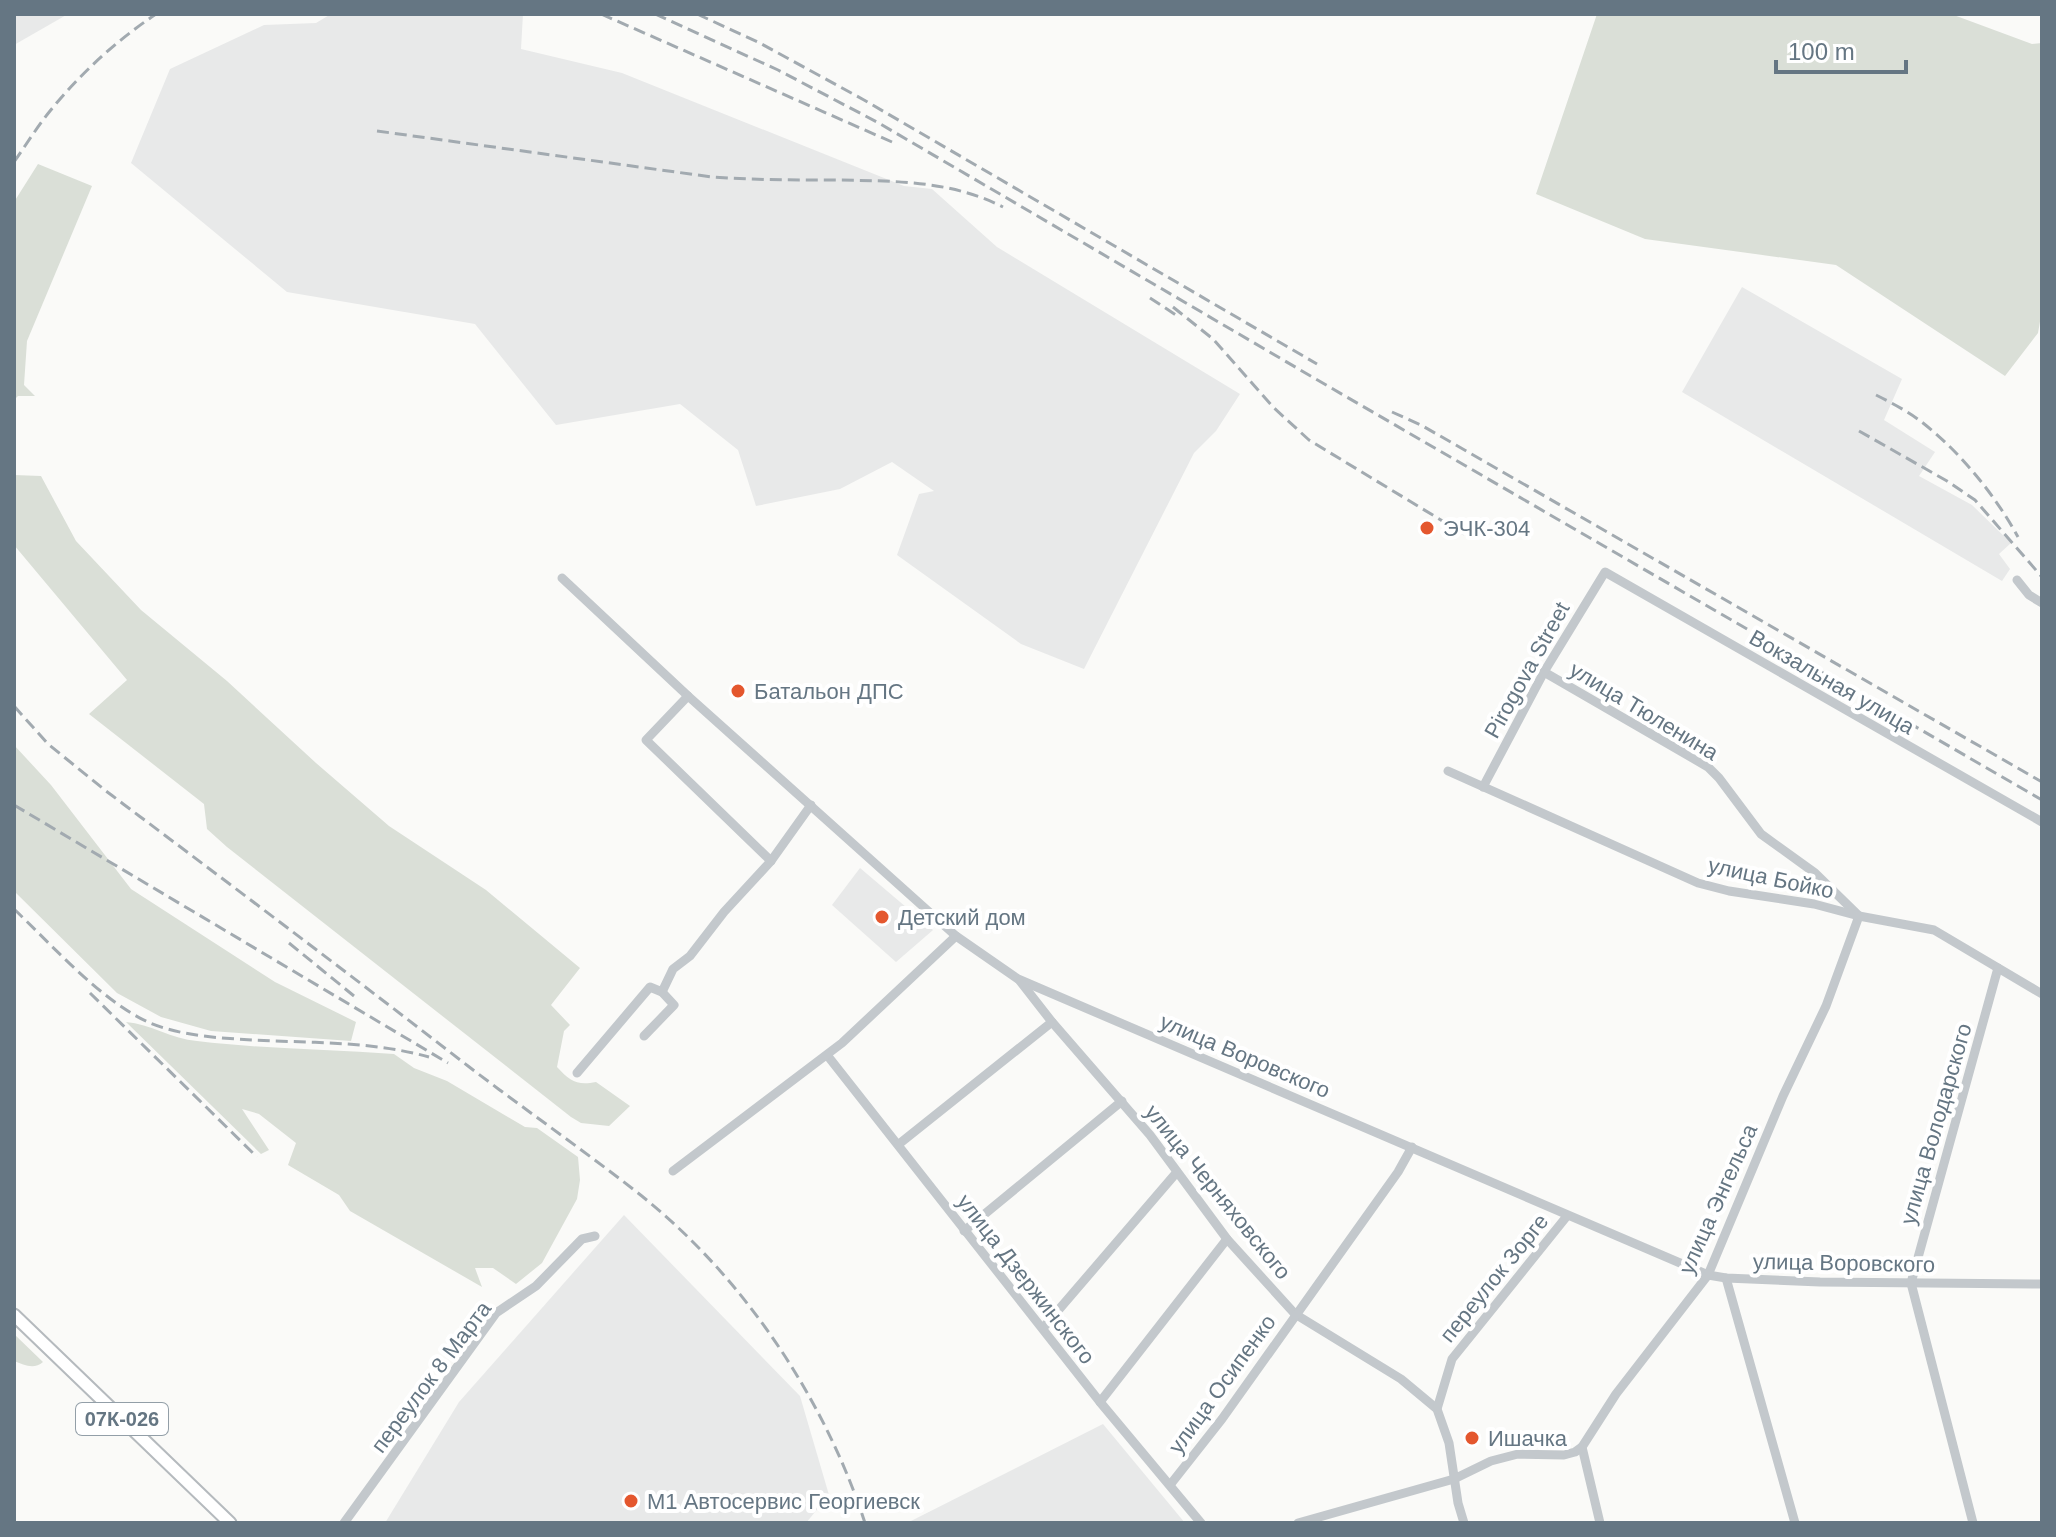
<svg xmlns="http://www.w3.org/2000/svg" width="2056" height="1537" viewBox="0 0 2056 1537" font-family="Helvetica,sans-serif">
  <rect width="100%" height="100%" fill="#fafaf8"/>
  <!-- built -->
  <g fill="#e8e9e9">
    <path d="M14,14H68L14,45Z"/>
    <path d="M331,14H523L521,49L622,73L904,186L932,189L997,247L1240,394L1216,431L1194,453L1084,669L1021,644L897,555L919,494L934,491L892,462L840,489L756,506L738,450L680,404L556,425L475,324L287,292L131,163L170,69L264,25L316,23Z"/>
    <path d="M1742,287L1902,379L1884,420L1935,452L1919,476L1972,505L2011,543L1999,554L2010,569L2002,581L1682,392Z"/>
    <path d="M860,868L933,930L896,962L832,905Z"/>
    <path d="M624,1215L800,1396L829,1495L806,1523H385L459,1402Z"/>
    <path d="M1103,1424L1185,1523H907Z"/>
  </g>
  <!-- green -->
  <g fill="#dadfd7">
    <path d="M1597,14H1951L2032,44L2042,43V310L2038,333L2005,376L1836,265L1645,239L1536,194Z"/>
    <path d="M38,164L92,186L27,341L24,385L35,396H18L14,400V202Z"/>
    <path d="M14,475L41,476L76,541L141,610L227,681L316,763L389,826L486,890L580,968L551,1005L570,1025L564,1031L557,1067C570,1081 577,1086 596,1082L630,1106L609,1126L581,1123L571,1117L227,847L207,829L204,804L89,714L127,680L14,545Z"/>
    <path d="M14,745L51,785L131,889L275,982L356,1022L351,1041L211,1031L161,1017L117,993L14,891Z"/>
    <path d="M126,1022C150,1024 172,1039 197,1041C262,1049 328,1049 394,1054L414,1068L447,1081L525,1127L537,1128L578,1157L580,1180L577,1199L542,1263L516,1284L493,1268H475L482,1287L350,1211L339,1195L288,1165L296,1143L259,1114L242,1109L269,1150L261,1154Z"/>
    <path d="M14,1334L43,1362C34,1370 24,1365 14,1361Z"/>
  </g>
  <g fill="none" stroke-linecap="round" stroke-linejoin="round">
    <!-- major casing -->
    <g stroke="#b5babe" stroke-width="15">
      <path id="major" d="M14,1315L230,1523"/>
    </g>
    <!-- minor -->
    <g stroke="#c3c8cc" stroke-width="9">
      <path d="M562,578L688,696L956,936L1018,979L1708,1275L1726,1278L1820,1282L2042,1284"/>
      <path d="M2017,580L2029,595L2042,603"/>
      <path d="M1544,672L1708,767L1719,778L1761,834L1815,873L1859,916L1826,1006L1783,1096L1708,1275L1616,1394L1582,1447L1600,1523"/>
      <path d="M688,696L646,740L771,861"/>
      <path d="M1448,771L1698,883L1729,891L1814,904L1859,916L1934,930L2042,994"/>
      <path d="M1483,787L1544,672L1605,572L2042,822"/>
      <path d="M1020,981L1052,1022L1150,1135L1227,1239L1295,1314L1401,1379L1437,1409L1449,1443L1458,1503L1464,1523"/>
      <path d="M644,1036L674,1005L662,992"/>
      <path d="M827,1055L1100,1402L1201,1523"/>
      <path d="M577,1073L650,987L662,992L673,969L690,956L724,912L771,861L811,805"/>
      <path d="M899,1144L1052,1022"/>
      <path d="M673,1171L842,1043L956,936"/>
      <path d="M964,1231L1122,1101"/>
      <path d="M1726,1278L1795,1523"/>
      <path d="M1043,1328L1177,1172"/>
      <path d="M1100,1402L1227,1239"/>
      <path d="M1437,1409L1452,1359L1567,1216"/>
      <path d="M1170,1485L1222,1419L1398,1172L1412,1147"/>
      <path d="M344,1523L496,1313L536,1286L582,1239L595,1236"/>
      <path d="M1298,1523L1454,1479L1491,1461L1518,1454L1564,1455L1575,1452L1582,1447"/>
      <path d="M1973,1523L1911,1283L1998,968"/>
    </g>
    <!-- major -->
    <use href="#major" stroke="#fff" stroke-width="11"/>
    <!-- rail -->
    <g stroke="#a2aab0" stroke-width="3" stroke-dasharray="12 6" stroke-linecap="butt">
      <path d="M601,14L892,142"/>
      <path d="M655,14L778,70L877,122L1314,378L2042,800"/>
      <path d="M697,14L758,42L864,100L1317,364"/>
      <path d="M377,131L712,177C753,180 794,180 835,180C893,181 950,180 1003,207"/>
      <path d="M14,162C26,145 37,127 50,111C81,73 116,41 156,14"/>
      <path d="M1150,298L1179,317"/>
      <path d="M1173,307L1213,339L1273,407L1309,440L1464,534"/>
      <path d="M1876,395C1892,403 1909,412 1923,423C1961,453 1995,495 2018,537"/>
      <path d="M1392,412L1421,425L2042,782"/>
      <path d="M1859,431L1947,481L1975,500L2042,577"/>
      <path d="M14,706L48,744L106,791C227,882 348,973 468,1066C524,1109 582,1149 638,1193C742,1275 824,1397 865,1523"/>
      <path d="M14,805L448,1063"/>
      <path d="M14,909C53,946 101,1001 150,1023C182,1036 219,1038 252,1040C311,1043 372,1041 429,1057"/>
      <path d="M289,943L354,996"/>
      <path d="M90,993L257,1157"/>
    </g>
  </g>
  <!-- markers -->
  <g fill="#e4572e" stroke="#fff" stroke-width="3">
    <circle cx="1427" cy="528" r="8"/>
    <circle cx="738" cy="691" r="8"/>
    <circle cx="882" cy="917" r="8"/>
    <circle cx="1472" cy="1438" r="8"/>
    <circle cx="631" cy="1501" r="8"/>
  </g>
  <g text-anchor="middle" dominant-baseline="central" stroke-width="8" stroke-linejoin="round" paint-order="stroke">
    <!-- shield labels -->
    <rect fill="#fff" stroke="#939fa8" stroke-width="2" x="76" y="1403" width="92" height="32" rx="6"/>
    <g font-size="20" font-weight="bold" fill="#657683">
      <text x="122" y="1419">07К-026</text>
    </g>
    <!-- poi labels -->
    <g font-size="22" fill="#657683" stroke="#fff" text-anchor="start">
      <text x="1443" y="528">ЭЧК-304</text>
      <text x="754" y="691">Батальон ДПС</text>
      <text x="898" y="917">Детский дом</text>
      <text x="1488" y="1438">Ишачка</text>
      <text x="647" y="1501">М1 Автосервис Георгиевск</text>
    </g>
    <!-- street labels -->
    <g font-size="22" fill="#657683" stroke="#fff">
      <text transform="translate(1527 670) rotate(-61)">Pirogova Street</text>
      <text transform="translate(1832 682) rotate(30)">Вокзальная улица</text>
      <text transform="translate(1644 711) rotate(31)">улица Тюленина</text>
      <text transform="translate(1771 878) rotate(12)">улица Бойко</text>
      <text transform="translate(1245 1056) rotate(23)">улица Воровского</text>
      <text transform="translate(1936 1124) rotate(-74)">улица Володарского</text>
      <text transform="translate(1218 1192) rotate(51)">улица Черняховского</text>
      <text transform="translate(1718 1199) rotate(-66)">улица Энгельса</text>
      <text transform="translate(1844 1263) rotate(1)">улица Воровского</text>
      <text transform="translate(1494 1278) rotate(-51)">переулок Зорге</text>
      <text transform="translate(1026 1279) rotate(52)">улица Дзержинского</text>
      <text transform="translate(431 1377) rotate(-53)">переулок 8 Марта</text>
      <text transform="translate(1222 1384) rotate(-54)">улица Осипенко</text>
    </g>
  </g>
  <!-- border -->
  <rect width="2056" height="1537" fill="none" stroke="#657683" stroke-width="32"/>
  <!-- scale -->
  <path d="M1776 60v12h130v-12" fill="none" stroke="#657683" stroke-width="4"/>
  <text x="1788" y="60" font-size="24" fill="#657683" stroke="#ffffff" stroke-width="6" paint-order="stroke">100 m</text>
</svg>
